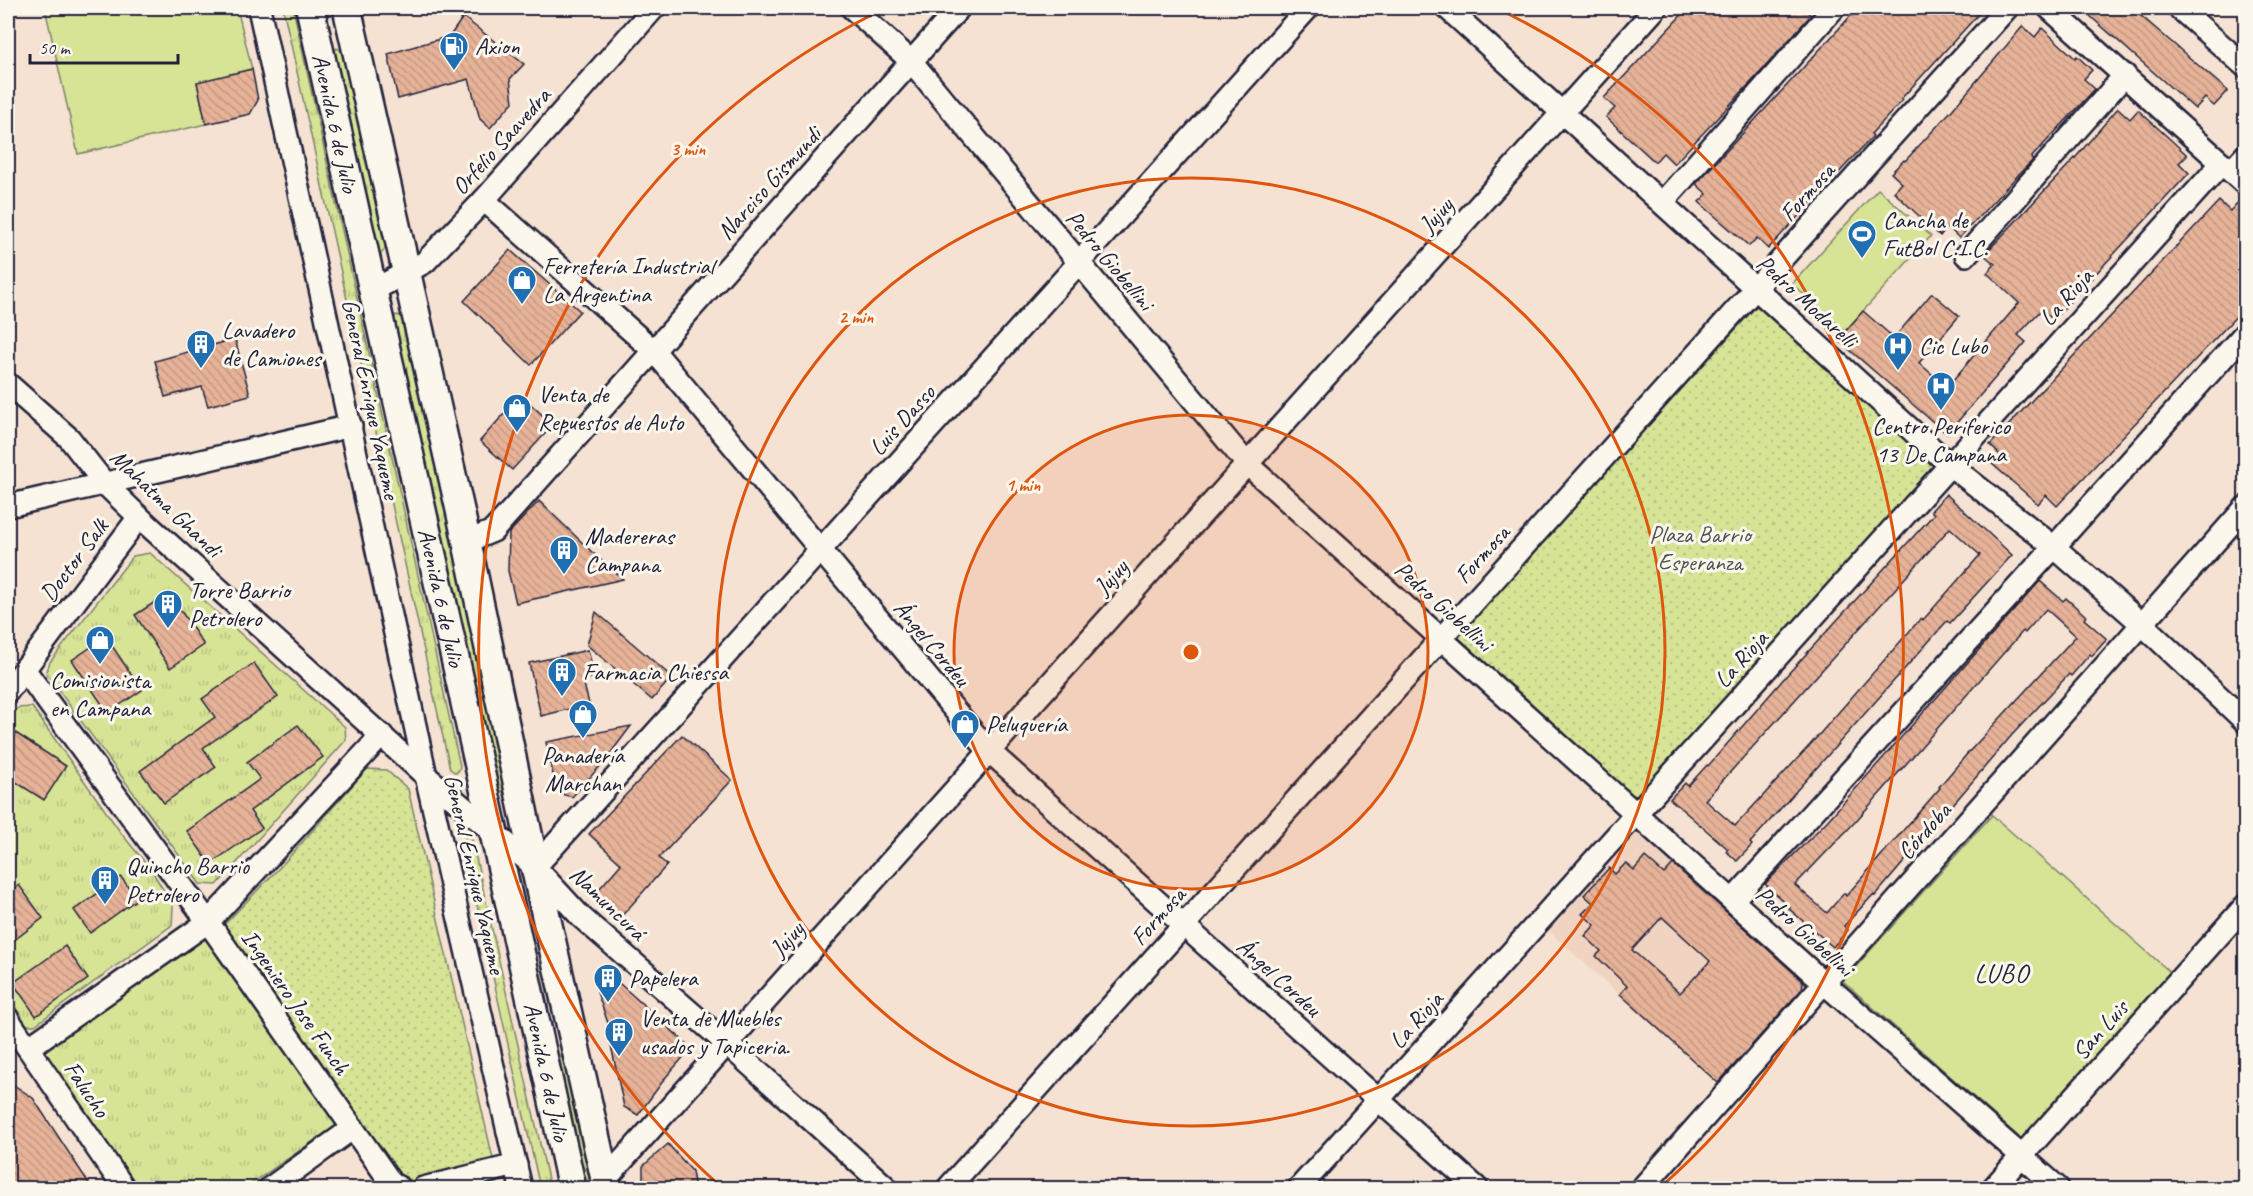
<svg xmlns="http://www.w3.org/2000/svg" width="2253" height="1196" viewBox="0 0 2253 1196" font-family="Caveat,sans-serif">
  <defs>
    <pattern id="grass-tufts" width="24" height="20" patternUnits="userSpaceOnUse" patternTransform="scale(1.5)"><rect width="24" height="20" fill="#d7e496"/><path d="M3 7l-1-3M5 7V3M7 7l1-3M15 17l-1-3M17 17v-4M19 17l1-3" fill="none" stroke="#b8c382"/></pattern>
    <pattern id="park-dots" width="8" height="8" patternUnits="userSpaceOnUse" patternTransform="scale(1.5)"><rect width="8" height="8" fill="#d7e496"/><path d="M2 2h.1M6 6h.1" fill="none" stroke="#b8c382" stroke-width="1.8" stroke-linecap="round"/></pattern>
    <pattern id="building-back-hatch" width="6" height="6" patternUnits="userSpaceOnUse" patternTransform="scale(1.5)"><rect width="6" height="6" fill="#e6b298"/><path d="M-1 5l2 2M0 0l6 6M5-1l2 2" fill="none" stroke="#c59984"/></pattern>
  </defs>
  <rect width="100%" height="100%" fill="#f5e2d3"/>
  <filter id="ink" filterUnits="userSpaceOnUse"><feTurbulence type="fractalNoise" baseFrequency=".0167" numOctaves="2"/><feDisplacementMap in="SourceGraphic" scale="12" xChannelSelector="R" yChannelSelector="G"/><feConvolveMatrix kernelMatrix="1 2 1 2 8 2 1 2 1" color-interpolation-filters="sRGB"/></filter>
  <g filter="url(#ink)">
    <!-- built -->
    <path fill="#f0d4c1" d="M1637,822L1815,983L1721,1086L1543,926Z"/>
    <!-- grass -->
    <g fill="url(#grass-tufts)" stroke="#7c8368" stroke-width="1.5">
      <path d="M283,8H293L460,766L459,770L456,773L450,769Z"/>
      <path d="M337,48L343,52L386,247L382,253L376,249L333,54Z"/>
      <path d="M396,315L400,316L402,319L507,786V790L504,793L498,789L392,321Z"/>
      <path d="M150,553L345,727L346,740L217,885L200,884L46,673L50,662L133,556Z"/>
      <path d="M32,707L121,833L152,871L173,906L172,925L35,1025H27L8,996V722L18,708Z"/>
      <path d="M466,836L470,837L472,840L550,1188H540L463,842Z"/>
      <path d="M205,935L338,1124L245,1188H139L42,1049Z"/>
      <path d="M561,1057L565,1058L595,1188H584L558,1060Z"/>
    </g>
    <!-- park -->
    <g fill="url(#park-dots)" stroke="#7c8368" stroke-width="1.5">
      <path d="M1757,306L1936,467L1635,798L1457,636Z"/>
      <path d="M367,769L386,770L408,789L494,1163L403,1183L222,927L282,865Z"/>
    </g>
    <!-- pitch -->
    <g fill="#d7e496" stroke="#7c8368" stroke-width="1.5">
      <path d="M45,8H237L252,69L197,83L206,124L78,154Z"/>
      <path d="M1878,189L1931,236L1845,331L1792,284Z"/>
      <path d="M1992,815L2170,972L2021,1139L1843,981Z"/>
    </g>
    <!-- building -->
    <g fill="url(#building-back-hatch)" stroke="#22223b" stroke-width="1.5" fill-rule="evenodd">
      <path d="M1688,8H1802L1811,15L1756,77L1674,164L1663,153L1655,162L1606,117L1615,108L1604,98Z"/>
      <path d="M1858,8H1984L1901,99L1903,100L1871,134L1873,136L1768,249L1757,238L1749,246L1699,202L1707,194L1696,184Z"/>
      <path d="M2081,8H2132L2228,91L2214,106L2205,98L2195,109Z"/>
      <path d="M463,17L524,64L510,79L513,102L490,128L480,119L469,79L398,99L388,54L450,36Z"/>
      <path d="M2023,26L2035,37L2042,28L2075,58L2077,56L2092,70L2084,79L2095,89L2031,158L2033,160L2020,173L1959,238L1948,227L1940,236L1894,192L1902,183L1891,173L1904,160L1905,161L1952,110Z"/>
      <path d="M252,69L258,100L250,114L206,124L197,82Z"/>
      <path d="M2118,108L2130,119L2138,110L2172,141L2187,155L2179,163L2189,173L2053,320L2042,309L2018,335L2026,342L1947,434L1838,340L1863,311L1894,338L1932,293L1959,316L1919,363L1947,387L2019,303L1987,273L1995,264L1984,255L2076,157Z"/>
      <path d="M2243,197H2246V306L2057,506L2046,495L2038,504L1992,464L2000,455L1990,445L2219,201L2230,211Z"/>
      <path d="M510,250L580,311L531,365L464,301Z"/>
      <path d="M235,339L250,395L208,406L202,387L165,397L155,361Z"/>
      <path d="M521,395L553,425L512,470L480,441Z"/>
      <path d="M1946,494L2012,555L1950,623L1947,621L1750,843L1752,845L1737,861L1726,851L1728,849L1670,799L1685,783L1688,786L1707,765L1708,766L1787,675L1934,514L1931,511ZM1950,528L1980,555L1923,620L1921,618L1810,745L1735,826L1705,800Z"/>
      <path d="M539,501L592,552L623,579L516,603L508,571L509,533Z"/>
      <path d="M2040,581L2063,601L2066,598L2086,616L2084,619L2107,639L2092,656L2090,654L2071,676L2069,674L2012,735L1875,896L1873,895L1844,926L1848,930L1833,947L1789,909L1790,908L1765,884L1827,821ZM2046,609L2076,636L1967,754L1939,787L1940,788L1846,896L1844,893L1827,913L1795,885L1855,822L2023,631L2025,633Z"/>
      <path d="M169,593L204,645L170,668L135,615Z"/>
      <path d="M596,612L672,677L652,700L587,645Z"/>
      <path d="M106,637L142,690L108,713L72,660Z"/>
      <path d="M588,650L595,677L583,680L589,704L541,716L529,663Z"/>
      <path d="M254,663L278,697L203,748L216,767L164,803L140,771L215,717L202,699Z"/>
      <path d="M298,725L323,757L250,811L262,828L210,864L187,831L260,779L247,762Z"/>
      <path d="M631,726L604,762L572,797L557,793L546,742Z"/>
      <path d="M8,728L66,766L44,800L8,777Z"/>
      <path d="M682,735L732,780L659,858L667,865L619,919L593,896L621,864L589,834Z"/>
      <path d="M1645,857L1664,874L1673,864L1803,981L1802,989L1718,1083L1620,994L1627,986L1596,956L1601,951L1585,936L1595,925L1582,914L1593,903L1584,895L1609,868L1615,874L1626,863L1634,870ZM1662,917L1710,961L1680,993L1632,950Z"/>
      <path d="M121,877L137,899L90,933L74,910Z"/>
      <path d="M19,885L43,918L8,945V894Z"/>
      <path d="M65,946L88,979L36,1016L13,983Z"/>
      <path d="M611,976L686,1043L687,1053L666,1077L638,1115L624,1107L611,1045L613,1037L597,992Z"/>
      <path d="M8,1081L33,1098L92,1188H8Z"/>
      <path d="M668,1144L692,1171L695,1188H643V1166Z"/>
    </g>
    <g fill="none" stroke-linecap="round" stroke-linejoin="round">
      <!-- minor casing -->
      <g stroke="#22223b" stroke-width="26">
        <g id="minor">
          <path d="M259,8L426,776L521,1188"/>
          <path d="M852,8L911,61L1247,464L1824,983L2058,1188"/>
          <path d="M1447,8L1950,465L2054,547L2142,624L2246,722"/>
          <path d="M2049,8L2246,185"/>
          <path d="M2179,8L2246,67"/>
          <path d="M2231,171L2246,155"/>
          <path d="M484,200L654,351L989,751L1477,1188"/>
          <path d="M1662,203L1834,8"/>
          <path d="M1966,255L2125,75"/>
          <path d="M372,291L425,262L484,200L654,8"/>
          <path d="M8,384L69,438L105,484L139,517L426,776L535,867L581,917L727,1044L887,1188"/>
          <path d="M8,506L351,426"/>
          <path d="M466,542L493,531L959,8"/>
          <path d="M24,669L208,922L392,1184L400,1188"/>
          <path d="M8,691L139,517"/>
          <path d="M535,867L1308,8"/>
          <path d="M1733,900L2054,547L2246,332"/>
          <path d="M8,1019L124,1188"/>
          <path d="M28,1048L208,922L382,735"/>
          <path d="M605,1180L1656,8"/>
          <path d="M270,1188L353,1128"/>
          <path d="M423,1188L516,1165"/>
          <path d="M948,1188L2007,8"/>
          <path d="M1299,1188L2222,163"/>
          <path d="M1642,1188L2246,507"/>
          <path d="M1993,1188L2246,905"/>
        </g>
      </g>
      <!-- major casing -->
      <g stroke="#22223b" stroke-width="32">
        <g id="major">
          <path id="s1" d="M310,8C396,401 487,794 572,1188"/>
          <path d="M347,8L460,510L535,867L607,1188"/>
        </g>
      </g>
      <!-- minor -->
      <use href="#minor" stroke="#fbf7ec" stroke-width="21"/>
      <!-- major -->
      <use href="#major" stroke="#fbf7ec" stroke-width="27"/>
    </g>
  </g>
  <!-- distance rings -->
  <circle cx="1191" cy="652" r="237" fill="#de560e" fill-opacity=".12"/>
  <g fill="none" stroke="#de560e" stroke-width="3">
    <circle cx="1191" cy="652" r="237"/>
    <circle cx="1191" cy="652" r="474"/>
    <path d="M719 1185A712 712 0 0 1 884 9M1498 9A712 712 0 0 1 1663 1185"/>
  </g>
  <!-- icons -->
  <defs>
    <g id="fuel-pin" transform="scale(1.5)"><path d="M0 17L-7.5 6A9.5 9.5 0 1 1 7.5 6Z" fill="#1f6fb2" stroke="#fbf7ec"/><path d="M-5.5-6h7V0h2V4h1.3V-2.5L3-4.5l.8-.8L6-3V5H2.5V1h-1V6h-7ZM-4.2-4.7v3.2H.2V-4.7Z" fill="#fff"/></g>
    <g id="stadium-pin" transform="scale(1.5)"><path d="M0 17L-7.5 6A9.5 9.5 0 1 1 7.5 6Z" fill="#1f6fb2" stroke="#fbf7ec"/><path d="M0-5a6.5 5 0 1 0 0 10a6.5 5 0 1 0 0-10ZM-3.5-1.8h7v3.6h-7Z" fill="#fff"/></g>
    <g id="shop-pin" transform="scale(1.5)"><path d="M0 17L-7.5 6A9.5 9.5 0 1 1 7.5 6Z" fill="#1f6fb2" stroke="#fbf7ec"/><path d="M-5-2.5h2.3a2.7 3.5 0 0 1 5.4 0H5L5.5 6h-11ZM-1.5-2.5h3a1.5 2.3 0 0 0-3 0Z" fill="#fff"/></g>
    <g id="building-pin" transform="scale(1.5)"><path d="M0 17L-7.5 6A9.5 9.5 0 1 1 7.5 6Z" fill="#1f6fb2" stroke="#fbf7ec"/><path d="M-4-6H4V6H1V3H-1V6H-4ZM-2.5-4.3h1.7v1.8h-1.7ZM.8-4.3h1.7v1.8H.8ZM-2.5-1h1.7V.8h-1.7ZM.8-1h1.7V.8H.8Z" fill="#fff"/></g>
    <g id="hospital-pin" transform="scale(1.5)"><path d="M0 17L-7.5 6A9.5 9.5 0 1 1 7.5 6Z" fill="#1f6fb2" stroke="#fbf7ec"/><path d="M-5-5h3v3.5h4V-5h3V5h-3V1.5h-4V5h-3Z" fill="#fff"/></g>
  </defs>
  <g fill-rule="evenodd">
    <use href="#fuel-pin" x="454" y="46"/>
    <use href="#stadium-pin" x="1862" y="234"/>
    <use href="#shop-pin" x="522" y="280"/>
    <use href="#building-pin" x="201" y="344"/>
    <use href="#hospital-pin" x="1898" y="346"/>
    <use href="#hospital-pin" x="1941" y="386"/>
    <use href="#shop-pin" x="517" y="408"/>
    <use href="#building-pin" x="564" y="550"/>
    <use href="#building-pin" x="168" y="604"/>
    <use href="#shop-pin" x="100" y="640"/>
    <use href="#building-pin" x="562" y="672"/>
    <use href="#shop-pin" x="583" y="714"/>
    <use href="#shop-pin" x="965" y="724"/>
    <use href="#building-pin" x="105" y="880"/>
    <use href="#building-pin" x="608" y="978"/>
    <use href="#building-pin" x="619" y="1032"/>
  </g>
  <g text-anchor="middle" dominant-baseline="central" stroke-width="6" stroke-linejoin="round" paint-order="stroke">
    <!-- poi labels -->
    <g font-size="24" fill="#22223b" stroke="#fbf7ec" text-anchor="start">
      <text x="475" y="46">Axion</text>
      <text x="1883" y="220">Cancha de<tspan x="1883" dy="28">FutBol C.I.C.</tspan></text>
      <text x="543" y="266">Ferretería Industrial<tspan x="543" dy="28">La Argentina</tspan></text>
      <text x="222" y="330">Lavadero<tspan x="222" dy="28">de Camiones</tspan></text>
      <text x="1919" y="346">Cic Lubo</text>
      <text x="538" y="394">Venta de<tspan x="538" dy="28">Repuestos de Auto</tspan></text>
      <text x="1941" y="426" text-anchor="middle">Centro Periferico<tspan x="1941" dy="28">13 De Campana</tspan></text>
      <text x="585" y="536">Madereras<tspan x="585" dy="28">Campana</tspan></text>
      <text x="189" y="590">Torre Barrio<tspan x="189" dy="28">Petrolero</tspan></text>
      <text x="583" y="672">Farmacia Chiessa</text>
      <text x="100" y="680" text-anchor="middle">Comisionista<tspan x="100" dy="28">en Campana</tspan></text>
      <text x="986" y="724">Peluquería</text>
      <text x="583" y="755" text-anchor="middle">Panadería<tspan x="583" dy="28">Marchan</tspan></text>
      <text x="126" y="866">Quincho Barrio<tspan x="126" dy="28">Petrolero</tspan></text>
      <text x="629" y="978">Papelera</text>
      <text x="640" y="1018">Venta de Muebles<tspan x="640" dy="28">usados y Tapiceria.</tspan></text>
    </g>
    <!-- street labels -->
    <g font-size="24" fill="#22223b" stroke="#fbf7ec">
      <text stroke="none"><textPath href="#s1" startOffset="118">Avenida 6 de Julio</textPath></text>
      <text transform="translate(501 141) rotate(-48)">Orfelio Saavedra</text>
      <text transform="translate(769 183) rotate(-48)">Narciso Gismundi</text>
      <text transform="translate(1807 192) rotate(-48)">Formosa</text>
      <text transform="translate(1436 215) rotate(-48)">Jujuy</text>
      <text transform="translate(1110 260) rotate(50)">Pedro Giobellini</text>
      <text transform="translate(2066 297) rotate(-48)">La Rioja</text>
      <text transform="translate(1807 301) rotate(42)">Pedro Modarelli</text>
      <text transform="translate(371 399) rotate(78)">General Enrique Yaqueme</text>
      <text transform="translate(902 420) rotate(-48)">Luis Dasso</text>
      <text transform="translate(166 503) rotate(44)">Mahatma Ghandi</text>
      <text transform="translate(1482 554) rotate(-48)">Formosa</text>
      <text transform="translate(74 560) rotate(-53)">Doctor Salk</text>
      <text transform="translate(1111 577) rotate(-48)">Jujuy</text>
      <text stroke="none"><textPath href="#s1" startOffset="604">Avenida 6 de Julio</textPath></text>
      <text transform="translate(1444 606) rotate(42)">Pedro Giobellini</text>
      <text transform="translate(932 643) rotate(50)">Ángel Cordeu</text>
      <text transform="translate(1741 659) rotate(-48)">La Rioja</text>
      <text transform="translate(1924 831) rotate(-48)">Córdoba</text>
      <text transform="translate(475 874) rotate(77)">General Enrique Yaqueme</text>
      <text transform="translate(608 903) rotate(44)">Namuncurá</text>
      <text transform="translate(1158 916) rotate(-48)">Formosa</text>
      <text transform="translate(1805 931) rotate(42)">Pedro Giobellini</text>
      <text transform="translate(787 939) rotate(-48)">Jujuy</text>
      <text transform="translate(1279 977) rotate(42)">Ángel Cordeu</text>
      <text transform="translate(296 1002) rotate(55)">Ingeniero Jose Funch</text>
      <text transform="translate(1416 1020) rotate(-48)">La Rioja</text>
      <text transform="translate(2100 1030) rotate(-48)">San Luis</text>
      <text stroke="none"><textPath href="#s1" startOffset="1090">Avenida 6 de Julio</textPath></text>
      <text transform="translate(87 1089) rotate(56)">Falucho</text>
    </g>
    <!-- park labels -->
    <g font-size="24" fill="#4f5252" stroke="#fbf7ec">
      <text x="1700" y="534">Plaza Barrio<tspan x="1700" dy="28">Esperanza</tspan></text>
    </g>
    <!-- neighbourhood labels -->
    <g font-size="26" letter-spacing="1.5" fill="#22223b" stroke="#fbf7ec">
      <text x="2002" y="973">LUBO</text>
    </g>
  </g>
  <circle cx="1191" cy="652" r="9" fill="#de560e" stroke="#fbf7ec" stroke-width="3"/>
  <g font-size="18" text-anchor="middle" font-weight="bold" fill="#de560e" stroke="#fbf7ec" stroke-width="6" stroke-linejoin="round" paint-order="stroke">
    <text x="688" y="155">3 min</text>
    <text x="856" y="323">2 min</text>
    <text x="1023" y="491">1 min</text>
  </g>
  <!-- margin -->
  <rect width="2253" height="1196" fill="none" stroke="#fbf7ec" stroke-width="30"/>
  <rect x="15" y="15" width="2223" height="1166" fill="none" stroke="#22223b" stroke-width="2" filter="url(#ink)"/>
  <!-- scale -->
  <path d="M30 54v9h148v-9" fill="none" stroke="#22223b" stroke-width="3"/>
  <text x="39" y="54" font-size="18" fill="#22223b" stroke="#fbf7ec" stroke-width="4.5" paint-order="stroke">50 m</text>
</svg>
